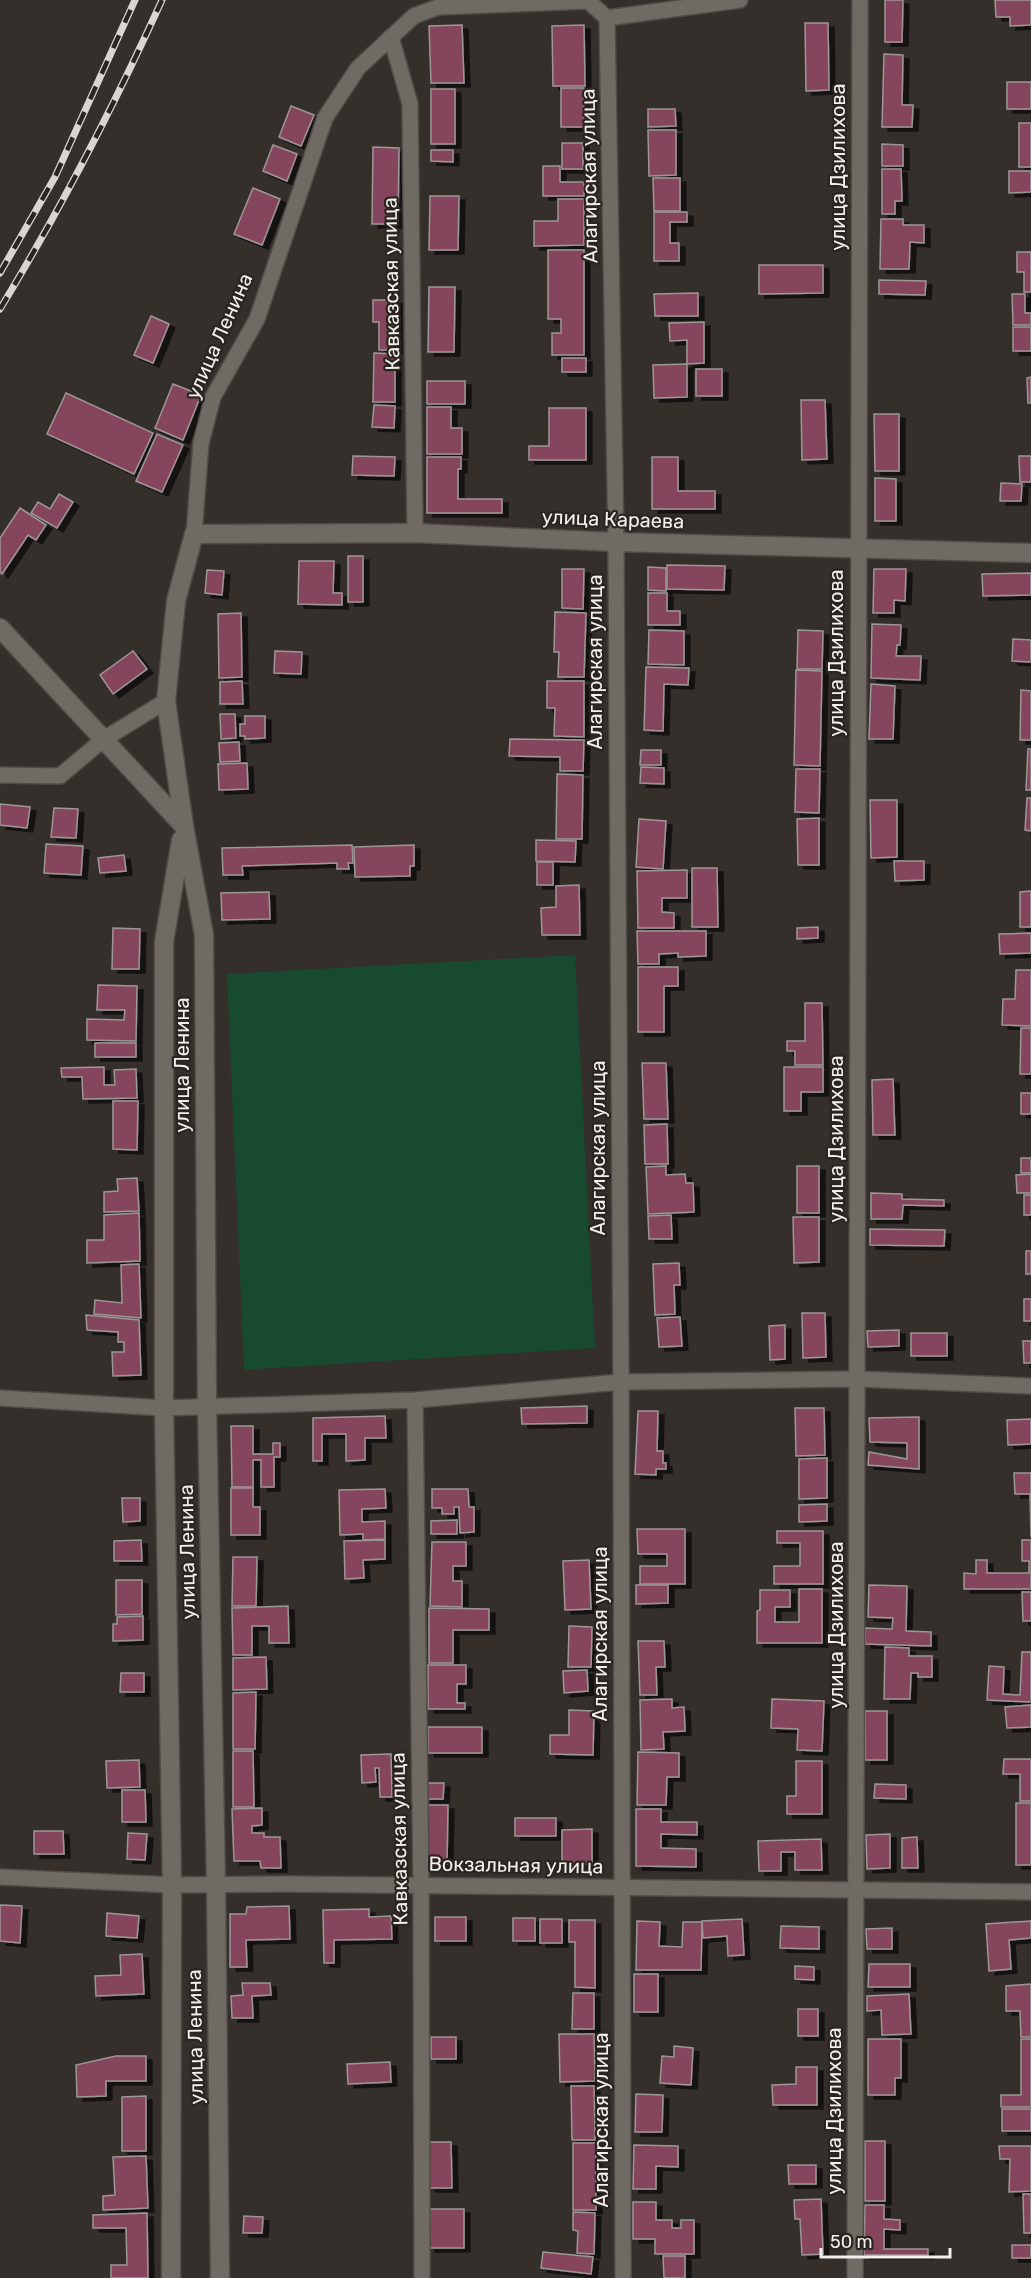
<svg xmlns="http://www.w3.org/2000/svg" width="1031" height="2278" viewBox="0 0 1031 2278" font-family="Rubik,sans-serif">
  <defs>
    <filter id="shadow"><feDropShadow dx="6" dy="4" stdDeviation="0" flood-color="#0009"/></filter>
  </defs>
  <rect width="100%" height="100%" fill="#352f2b"/>
  <!-- green -->
  <path fill="#174a30" d="M575,955L595,1348L244,1370L227,974Z"/>
  <!-- building -->
  <g fill="#85445c" stroke="#9e9597" stroke-width="1.5" filter="url(#shadow)">
    <path d="M885,0H903L902,42H885Z"/>
    <path d="M995,0H1031V25L1010,26V17H996Z"/>
    <path d="M805,23H828L829,90L806,91Z"/>
    <path d="M462,25L464,83H431L429,26Z"/>
    <path d="M584,25L585,86H553L552,26Z"/>
    <path d="M884,54L903,55L902,105H913L912,127H882Z"/>
    <rect x="1007" y="82" width="24" height="27"/>
    <rect x="561" y="88" width="23" height="39"/>
    <rect x="431" y="89" width="24" height="55"/>
    <path d="M291,106L314,115L301,146L279,137Z"/>
    <path d="M648,109H675L676,126L648,127Z"/>
    <rect x="1019" y="123" width="12" height="44"/>
    <path d="M648,130H676V175L649,176Z"/>
    <rect x="562" y="143" width="21" height="26"/>
    <path d="M882,144L903,145V166H882Z"/>
    <path d="M273,145L297,154L287,181L263,171Z"/>
    <path d="M373,147L399,148L398,224H372Z"/>
    <path d="M431,150H453V162L431,161Z"/>
    <path d="M543,166H560V182H584V196H543Z"/>
    <path d="M882,169H901L902,201H895V214H882Z"/>
    <path d="M1009,171H1031V192L1009,193Z"/>
    <path d="M653,178H680V211H654Z"/>
    <path d="M253,188L280,199L262,245L234,234Z"/>
    <path d="M430,196H459L458,250H429Z"/>
    <path d="M558,199H584V245L534,246V221H558Z"/>
    <path d="M654,212H687V222H670V243H679V261H654Z"/>
    <path d="M881,219H903V225H924V243L910,242L909,269H880Z"/>
    <path d="M548,250H584V355H552V333H561V319H548Z"/>
    <path d="M1017,252H1031V292H1024V272H1017Z"/>
    <path d="M759,265H823V293L759,294Z"/>
    <path d="M879,280L926,281L925,295L879,294Z"/>
    <path d="M429,287H455L454,352H428Z"/>
    <path d="M698,293V316H655L654,294Z"/>
    <path d="M1012,294H1025V313H1031V325H1013Z"/>
    <path d="M373,300H396V350H379V322H373Z"/>
    <path d="M151,316L169,324L153,363L134,355Z"/>
    <path d="M704,322V363L687,364V340L670,341L669,323Z"/>
    <rect x="1013" y="327" width="18" height="24"/>
    <path d="M374,353L395,354V402H373Z"/>
    <rect x="562" y="358" width="24" height="14"/>
    <path d="M687,364V397L654,398L653,365Z"/>
    <rect x="696" y="369" width="26" height="27"/>
    <path d="M1031,377V403H1028L1027,378Z"/>
    <rect x="427" y="381" width="38" height="23"/>
    <path d="M173,384L201,395L183,440L155,428Z"/>
    <path d="M66,393L153,433L134,474L47,434Z"/>
    <path d="M801,400H825L827,459L802,460Z"/>
    <path d="M374,405L395,406L394,428L372,427Z"/>
    <path d="M427,407H451V428H462V454H427Z"/>
    <path d="M549,408H586V460H529V446H549Z"/>
    <path d="M874,414H899V471H875Z"/>
    <path d="M157,434L183,445L162,492L136,481Z"/>
    <path d="M353,456L395,457L394,476L352,475Z"/>
    <path d="M1019,456H1031V482H1020Z"/>
    <path d="M427,457H461V469H458V499H502V513H427Z"/>
    <path d="M652,457H678V491H715V509H652Z"/>
    <path d="M875,478L896,479V521H875Z"/>
    <path d="M1001,483L1022,484L1021,501H1000Z"/>
    <path d="M59,494L73,502L57,528L31,513L38,502L50,509Z"/>
    <path d="M20,508L46,525L36,540L28,535L2,574L0,572V538Z"/>
    <rect x="348" y="556" width="15" height="46"/>
    <path d="M299,561H334L333,593H342V605L298,604Z"/>
    <path d="M667,565L725,566L724,590L667,589Z"/>
    <path d="M648,567L666,568V591L648,590Z"/>
    <path d="M562,569H584L583,609L562,608Z"/>
    <path d="M874,569H906L905,601L894,600V613H873Z"/>
    <path d="M207,570L224,571L222,595L205,593Z"/>
    <path d="M1031,573V595L983,596L982,574Z"/>
    <path d="M648,593H667V611H680V625H648Z"/>
    <path d="M555,612L586,613L584,677H558L559,652H554Z"/>
    <path d="M241,613L242,677L219,678L218,614Z"/>
    <path d="M872,624L901,625L900,645H897L896,656H921L920,680L871,678Z"/>
    <path d="M649,630L684,631V665L648,664Z"/>
    <path d="M798,630L823,631L822,669H797Z"/>
    <path d="M1013,639L1031,640V662L1012,661Z"/>
    <path d="M133,651L147,669L113,694L100,675Z"/>
    <path d="M275,651L302,652L301,674L274,673Z"/>
    <path d="M646,667L689,668L688,685L664,684L663,731L644,730Z"/>
    <path d="M796,670L822,671L820,766L794,765Z"/>
    <path d="M242,681L243,704H220V682Z"/>
    <path d="M547,681H584V737L554,736L555,708H547Z"/>
    <path d="M871,684L895,686L893,739H869Z"/>
    <path d="M1021,690L1031,691V740H1020Z"/>
    <path d="M220,714H235L236,738L221,739Z"/>
    <path d="M245,716H265V738L245,739V736H240V724H245Z"/>
    <path d="M510,739L584,740L583,771H560V757L509,756Z"/>
    <path d="M239,742L240,761L220,762L219,743Z"/>
    <path d="M1028,749H1031V790H1026Z"/>
    <path d="M641,750H661V765H640Z"/>
    <path d="M247,763L248,789L219,790L218,764Z"/>
    <path d="M641,767L664,768V784L640,783Z"/>
    <path d="M796,769H820L819,813L795,812Z"/>
    <path d="M557,774L583,775L582,839H556Z"/>
    <path d="M1027,798H1031V831L1025,830Z"/>
    <path d="M870,800H897V857L871,858Z"/>
    <path d="M0,804L30,807L27,828L0,825Z"/>
    <path d="M54,808L78,809L76,838L51,837Z"/>
    <path d="M819,818V865H798L797,819Z"/>
    <path d="M639,819L666,821L663,869L636,867Z"/>
    <path d="M536,840L576,841L575,862L536,861Z"/>
    <path d="M46,844L83,846L81,875L44,873Z"/>
    <path d="M352,845L353,863H348L349,869H337V863L242,866L243,875H223L222,848Z"/>
    <path d="M414,845V866H410V876L355,877L354,847Z"/>
    <path d="M124,855L126,871L100,873L98,858Z"/>
    <path d="M894,861H924V880L895,881Z"/>
    <rect x="537" y="862" width="16" height="23"/>
    <path d="M692,868H717L718,927H692Z"/>
    <path d="M687,870V898H662V912L674,913V928H638L637,871Z"/>
    <path d="M579,885L580,935H542L541,908L556,907V886Z"/>
    <path d="M1031,891V927H1020V892Z"/>
    <path d="M269,892L270,919L222,920L221,893Z"/>
    <path d="M818,927V938L797,939V928Z"/>
    <path d="M113,928L140,929L139,969H112Z"/>
    <path d="M637,931H706V956L678,957V953L659,954V964H638Z"/>
    <path d="M1031,933V953L1000,954L999,934Z"/>
    <path d="M638,967H678V986H664V1032H638Z"/>
    <path d="M1016,970H1031V1026L1002,1025L1003,999H1015Z"/>
    <path d="M98,985L137,986L136,1041L87,1040V1019L124,1020L125,1010H97Z"/>
    <path d="M805,1003H822L823,1065H795V1051H787V1041H805Z"/>
    <path d="M1021,1028H1031V1074H1020Z"/>
    <rect x="95" y="1043" width="41" height="14"/>
    <path d="M642,1063H666L668,1119H644Z"/>
    <path d="M104,1067V1085H115L114,1070L136,1069L137,1098L83,1099L82,1077H62L61,1068Z"/>
    <path d="M784,1067H823V1092H801V1111H784Z"/>
    <path d="M893,1079L895,1135H873L872,1080Z"/>
    <rect x="1021" y="1093" width="10" height="21"/>
    <path d="M113,1101H138L137,1150L113,1149Z"/>
    <path d="M667,1124L668,1164H645L644,1125Z"/>
    <rect x="1021" y="1158" width="10" height="15"/>
    <path d="M666,1166V1175L685,1174L686,1183H693L694,1212L648,1214L646,1167Z"/>
    <rect x="797" y="1166" width="22" height="47"/>
    <path d="M1031,1174V1193H1017L1016,1175Z"/>
    <path d="M137,1178L139,1211L104,1212V1192L118,1191L117,1179Z"/>
    <path d="M871,1193L902,1194V1199L944,1200V1206L903,1205L902,1219H871Z"/>
    <rect x="1024" y="1195" width="7" height="20"/>
    <path d="M139,1213L140,1261L87,1263V1240H104V1215Z"/>
    <path d="M671,1215L672,1239H649L648,1216Z"/>
    <path d="M793,1217H819V1262L794,1263Z"/>
    <path d="M870,1229L945,1230L944,1246L870,1245Z"/>
    <rect x="1026" y="1251" width="5" height="23"/>
    <path d="M679,1263L680,1285H674L675,1314L655,1315L653,1264Z"/>
    <path d="M139,1264L141,1318L94,1314L95,1300L122,1303L121,1265Z"/>
    <rect x="1024" y="1299" width="7" height="22"/>
    <path d="M802,1313H825L826,1357L803,1358Z"/>
    <path d="M86,1315L139,1320L141,1375L113,1376L112,1352H124V1342H118V1332L87,1330Z"/>
    <path d="M680,1317L682,1346L659,1347L657,1318Z"/>
    <path d="M785,1325V1359L770,1360L769,1326Z"/>
    <path d="M899,1330V1346L868,1347L867,1331Z"/>
    <rect x="911" y="1333" width="36" height="23"/>
    <path d="M1023,1341H1031V1363H1024Z"/>
    <path d="M587,1406V1423L522,1424L521,1408Z"/>
    <path d="M795,1408H824L825,1455L796,1456Z"/>
    <path d="M638,1411H658L657,1451H663V1463H666V1469H656V1475L635,1474Z"/>
    <path d="M385,1416L386,1438H365V1460L346,1461V1434H322V1461H313V1418Z"/>
    <path d="M919,1417V1469L868,1465L869,1452L907,1459V1443L870,1442L869,1418Z"/>
    <path d="M1031,1419V1444L1008,1445L1007,1420Z"/>
    <path d="M231,1426H253V1454H273V1443H280V1457H274V1487H261V1460H253V1487H232Z"/>
    <path d="M827,1458V1498L799,1499V1459Z"/>
    <path d="M1014,1473H1031V1537L1030,1494H1015Z"/>
    <path d="M231,1488H253V1507H260V1535H231Z"/>
    <path d="M385,1489L386,1508L362,1509V1522L385,1521V1539L363,1540V1534L340,1535L339,1490Z"/>
    <path d="M432,1489H468L469,1507H474V1532L460,1533L459,1507H454V1514H442V1508H432Z"/>
    <path d="M122,1498H140V1521L123,1522Z"/>
    <path d="M827,1504V1521L799,1522V1505Z"/>
    <path d="M457,1520V1534H431V1521Z"/>
    <path d="M637,1529H685V1584H640V1566H667V1554H638Z"/>
    <path d="M777,1531H823V1584H774V1566H800V1543H777Z"/>
    <path d="M141,1540L142,1561H114V1541Z"/>
    <path d="M385,1540V1559L363,1560L364,1578L345,1579L344,1541Z"/>
    <path d="M1022,1540H1031V1589H964V1573L976,1574V1560H987V1573H1029V1561H1022Z"/>
    <path d="M432,1542H466V1566H453V1581H462V1607L430,1606Z"/>
    <path d="M233,1557H257L256,1606H232Z"/>
    <path d="M589,1560L591,1609L565,1610L563,1561Z"/>
    <path d="M116,1580H142V1614L116,1615Z"/>
    <path d="M636,1585H668V1603L636,1604Z"/>
    <path d="M869,1585L907,1586L906,1631L931,1632V1646L865,1644V1628L892,1629L893,1618L868,1617Z"/>
    <path d="M799,1589H822V1643H757V1611L760,1610V1590H790V1607H775V1622H799Z"/>
    <path d="M1022,1592H1031V1621H1023Z"/>
    <path d="M288,1606L289,1643H269V1626H252V1655H233L232,1608Z"/>
    <path d="M429,1608L489,1609V1630H453V1663H429Z"/>
    <path d="M143,1616V1640L113,1641V1624H117V1617Z"/>
    <path d="M569,1626L592,1627L591,1667H568Z"/>
    <path d="M638,1641H664L665,1667H656L657,1695H640Z"/>
    <path d="M885,1647L909,1648V1656H932V1677H918V1673H911L910,1699H884Z"/>
    <path d="M1022,1652H1031V1702L987,1700L989,1666L1004,1667L1003,1694L1020,1695Z"/>
    <path d="M266,1657L267,1689L233,1690V1658Z"/>
    <path d="M428,1665H466V1684H457V1703H465V1709H428Z"/>
    <path d="M587,1670L588,1691L564,1693L563,1671Z"/>
    <path d="M121,1673H144V1692H120Z"/>
    <path d="M256,1692L255,1749H233V1693Z"/>
    <path d="M672,1699V1708L684,1707L685,1731L663,1732L664,1749L641,1750L640,1700Z"/>
    <path d="M772,1699L824,1701L822,1751L797,1750L798,1729L771,1728Z"/>
    <path d="M1031,1705V1727L1007,1728L1005,1707Z"/>
    <path d="M569,1710L594,1711L593,1755L550,1754V1735H569Z"/>
    <rect x="865" y="1711" width="22" height="49"/>
    <rect x="428" y="1727" width="54" height="26"/>
    <path d="M233,1751H253L254,1807H233Z"/>
    <path d="M638,1752L679,1753V1777H667L666,1805H637Z"/>
    <path d="M391,1754L392,1797H380L379,1768H375L376,1782L362,1783L361,1755Z"/>
    <path d="M1004,1759H1031V1801H1020V1774H1003Z"/>
    <path d="M139,1760L140,1787L107,1788L106,1761Z"/>
    <path d="M796,1761H822V1814H787V1796H796Z"/>
    <path d="M425,1783H444L443,1799H425Z"/>
    <path d="M875,1784L906,1785V1799L874,1798Z"/>
    <path d="M122,1790H145L146,1822H122Z"/>
    <rect x="1016" y="1803" width="15" height="62"/>
    <path d="M427,1805H448L447,1864H427Z"/>
    <path d="M262,1808V1825L252,1826V1833H264V1837H280L281,1868H261L260,1861H234L232,1809Z"/>
    <path d="M636,1809H661V1822H697V1835L661,1834V1848L696,1849V1867L636,1866Z"/>
    <rect x="515" y="1818" width="41" height="18"/>
    <path d="M592,1829V1864H562V1830Z"/>
    <path d="M34,1831H63L64,1854H34Z"/>
    <path d="M128,1833L147,1834L145,1860L127,1859Z"/>
    <path d="M890,1834V1868L867,1869L866,1835Z"/>
    <path d="M917,1837L918,1868H902V1838Z"/>
    <path d="M821,1839L822,1870H795V1852H781V1871H759L758,1841Z"/>
    <path d="M0,1905L22,1906L20,1943L0,1941Z"/>
    <path d="M289,1906L290,1939L246,1940L247,1967H230V1914H246L247,1907Z"/>
    <path d="M369,1909V1917L391,1916L392,1939L334,1940V1963H324L323,1910Z"/>
    <path d="M107,1913L139,1916L137,1938L106,1936Z"/>
    <rect x="435" y="1917" width="31" height="24"/>
    <rect x="513" y="1918" width="22" height="23"/>
    <rect x="540" y="1919" width="22" height="24"/>
    <path d="M742,1919L744,1955L728,1956L727,1936L703,1938L702,1921Z"/>
    <path d="M569,1920H595V1988L575,1987V1942H569Z"/>
    <path d="M637,1921L660,1922L659,1946L682,1947L683,1922H702L701,1970H636Z"/>
    <path d="M1031,1921V1938L1009,1940L1011,1969L989,1971L986,1924Z"/>
    <path d="M781,1926L819,1927V1949L780,1948Z"/>
    <path d="M892,1928V1949H867L866,1929Z"/>
    <path d="M142,1954L144,1994L96,1996L95,1976L121,1975L120,1955Z"/>
    <path d="M869,1964H910V1987H868Z"/>
    <path d="M795,1966L814,1967V1980L795,1979Z"/>
    <rect x="634" y="1974" width="24" height="38"/>
    <path d="M242,1983H270L271,1995L252,1996L253,2018H232L231,1996L243,1995Z"/>
    <path d="M1031,1984V2037H1021L1020,2011H1006V1986Z"/>
    <path d="M573,1993H594V2029H572Z"/>
    <path d="M909,1994L911,2034L882,2035L881,2010L867,2011V1996Z"/>
    <rect x="798" y="2009" width="20" height="27"/>
    <path d="M559,2034H594L595,2081L560,2082Z"/>
    <rect x="431" y="2037" width="25" height="22"/>
    <path d="M868,2039H901V2078H895V2095H868Z"/>
    <path d="M1021,2039H1031V2107H1001V2095H1021Z"/>
    <path d="M674,2046L693,2048L691,2085L660,2083L662,2056L674,2057Z"/>
    <path d="M116,2056H146V2081H106V2096L77,2097L76,2065Z"/>
    <path d="M390,2062L391,2082L348,2084L347,2064Z"/>
    <path d="M796,2067H817V2105H773L772,2085L796,2084Z"/>
    <path d="M571,2086H594L595,2140H572Z"/>
    <path d="M636,2094L663,2095L662,2132H635Z"/>
    <path d="M146,2096V2151H122V2097Z"/>
    <rect x="1002" y="2109" width="29" height="22"/>
    <rect x="865" y="2141" width="20" height="60"/>
    <path d="M429,2142H451L452,2188H429Z"/>
    <rect x="573" y="2143" width="23" height="67"/>
    <path d="M634,2145L678,2146V2167L656,2166V2189H633Z"/>
    <path d="M999,2146H1031V2191L1009,2192L1010,2159H1000Z"/>
    <path d="M146,2156L148,2208L103,2210V2196L115,2195L113,2157Z"/>
    <path d="M788,2165H816V2184H789Z"/>
    <path d="M1023,2194H1031V2233H1024Z"/>
    <path d="M821,2199L823,2254L802,2255L800,2219H795L794,2200Z"/>
    <path d="M633,2202H656V2220H672V2228H681V2220H694V2254H655V2239H633Z"/>
    <path d="M865,2205H884V2219L900,2220V2230L884,2229V2249H928V2255H864Z"/>
    <path d="M430,2209H464V2248H429Z"/>
    <path d="M573,2212L595,2213L594,2254L577,2253L578,2231L573,2230Z"/>
    <path d="M147,2213L148,2278H111V2265H127L126,2228H93V2215Z"/>
    <path d="M244,2216L263,2217L262,2233H243Z"/>
    <rect x="1012" y="2245" width="19" height="13"/>
    <path d="M543,2252L593,2257L591,2274L541,2268Z"/>
    <path d="M663,2256H685V2278H664Z"/>
  </g>
  <g fill="none" stroke-linecap="round" stroke-linejoin="round">
    <!-- street casing -->
    <g stroke="#504b47" stroke-width="18">
      <g id="street">
        <path d="M607,18L616,542L621,1382L623,2278"/>
        <path d="M391,37L410,104L415,533"/>
        <path d="M194,534L201,443L213,397L257,319L325,118L358,68L414,16L438,7L588,1L607,18L740,0"/>
        <path d="M0,775L60,776L104,739L166,701"/>
        <path d="M0,1398L164,1408L415,1400L621,1382L857,1379L1031,1386"/>
        <path d="M415,1400L421,1885L422,2278"/>
        <path d="M0,1877L172,1885L289,1884L1031,1892"/>
        <path d="M855,2278L860,0"/>
      </g>
    </g>
    <!-- secondary casing -->
    <g stroke="#504b47" stroke-width="21">
      <g id="secondary">
        <path d="M0,628L184,826"/>
        <path d="M171,2278L172,1885L164,1408V942L181,840"/>
        <path d="M220,2278L216,1885L207,1406L204,935L184,826L166,701L176,601L194,534L415,533L616,542L1031,553"/>
      </g>
    </g>
    <!-- street -->
    <use href="#street" stroke="#706a65" stroke-width="15"/>
    <!-- secondary -->
    <use href="#secondary" stroke="#706a65" stroke-width="18"/>
    <!-- rail casing -->
    <g stroke="#d9d5d2" stroke-width="7">
      <g id="rail">
        <path d="M0,273L55,177L135,0"/>
        <path d="M0,309C60,210 114,106 162,0"/>
      </g>
    </g>
    <!-- rail -->
    <use href="#rail" stroke="#2b2521" stroke-width="4.5" stroke-dasharray="14" stroke-linecap="butt"/>
  </g>
  <g text-anchor="middle" dominant-baseline="central" stroke-width="4.5" stroke-linejoin="round" paint-order="stroke">
    <!-- street labels -->
    <g font-size="20" fill="#f3efec" stroke="#2b2521">
      <text transform="translate(838 167) rotate(-90)">улица Дзилихова</text>
      <text transform="translate(589 176) rotate(-91)">Алагирская улица</text>
      <text transform="translate(391 284) rotate(-91)">Кавказская улица</text>
      <text transform="translate(219 336) rotate(-66)">улица Ленина</text>
      <text transform="translate(613 519) rotate(2)">улица Караева</text>
      <text transform="translate(836 653) rotate(-90)">улица Дзилихова</text>
      <text transform="translate(595 662) rotate(-90)">Алагирская улица</text>
      <text transform="translate(182 1065) rotate(-90)">улица Ленина</text>
      <text transform="translate(836 1139) rotate(-90)">улица Дзилихова</text>
      <text transform="translate(598 1148) rotate(-90)">Алагирская улица</text>
      <text transform="translate(187 1552) rotate(-91)">улица Ленина</text>
      <text transform="translate(836 1625) rotate(-90)">улица Дзилихова</text>
      <text transform="translate(600 1634) rotate(-90)">Алагирская улица</text>
      <text transform="translate(399 1839) rotate(-91)">Кавказская улица</text>
      <text transform="translate(516 1865) rotate(1)">Вокзальная улица</text>
      <text transform="translate(195 2037) rotate(-91)">улица Ленина</text>
      <text transform="translate(834 2111) rotate(-90)">улица Дзилихова</text>
      <text transform="translate(601 2120) rotate(-90)">Алагирская улица</text>
    </g>
  </g>
  <!-- scale -->
  <path d="M821 2248v9h129v-9" fill="none" stroke="#f3efec" stroke-width="3"/>
  <text x="830" y="2248" font-size="18" fill="#f3efec" stroke="#2b2521" stroke-width="4.5" paint-order="stroke">50 m</text>
</svg>
